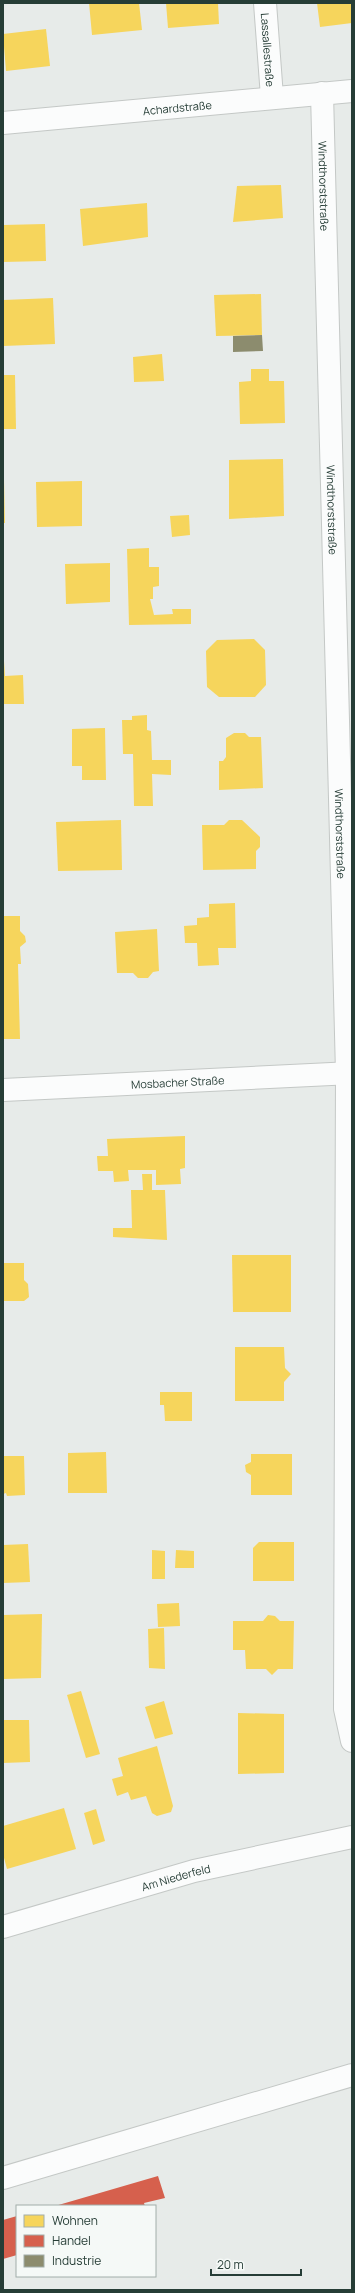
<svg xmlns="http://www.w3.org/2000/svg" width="355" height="2293" viewBox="0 0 355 2293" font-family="Manrope,sans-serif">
  <rect width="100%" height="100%" fill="#e7ebe9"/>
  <!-- homes -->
  <g fill="#f6d55c">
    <path d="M89,3H139L142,30L92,35Z"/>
    <path d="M166,3H218L219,24L168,28Z"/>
    <path d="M317,3H352V23L320,27Z"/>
    <path d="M46,29L50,66L6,71L3,34Z"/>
    <path d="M281,185L283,218L233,222L237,186Z"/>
    <path d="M147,203L148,237L83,246L80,209Z"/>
    <path d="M45,224L46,261L3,262V225Z"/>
    <path d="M261,294L262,335L216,336L214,295Z"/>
    <path d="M53,298L55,344L3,346V300Z"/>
    <path d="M162,354L164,381L134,382L133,357Z"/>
    <path d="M251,369H269V381H284L285,423L240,424L239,382L251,381Z"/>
    <path d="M3,375H15L16,429H3Z"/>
    <path d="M283,459L284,516L229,519V460Z"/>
    <path d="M3,479H4L5,523H3Z"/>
    <path d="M82,481V526L37,527L36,482Z"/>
    <path d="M189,515L190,535L172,537L170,516Z"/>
    <path d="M149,548V567H159V586L153,587V599H150L154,615L173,614L172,609H191V624L129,625L127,549Z"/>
    <path d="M110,563V602L66,604L65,564Z"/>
    <path d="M254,639L265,650L266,685L255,697H219L207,687L206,651L217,640Z"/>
    <path d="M3,646L5,676L23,675L24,704H3Z"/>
    <path d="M147,715V730L151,731L152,760H171V775L152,774L153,806H134L133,754H123L122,720H132V716Z"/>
    <path d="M105,728L106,780H82V766H72V729Z"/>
    <path d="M234,733H245L249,737H261L263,788L219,790V761H223L226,757V738Z"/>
    <path d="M121,820L122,870L58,871L56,822Z"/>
    <path d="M229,820H242L260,837V847L256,851V869L203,870L202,825H224Z"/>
    <path d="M235,903L236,948H218L219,965L198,966L197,943H185L184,926L197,925V918L209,917V904Z"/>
    <path d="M4,912V916H20V931L25,936L26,942L20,947L21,964H18L20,1039H3Z"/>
    <path d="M157,929L159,971L153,972L148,978H138L133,973H117L115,932Z"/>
    <path d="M185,1136V1168L180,1169L181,1184L156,1185V1170H128L129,1181L114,1182L113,1171H98L97,1156H108L107,1139Z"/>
    <path d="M142,1174H152V1190H165L167,1240L113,1237V1228H132L131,1190H143Z"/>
    <path d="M232,1255H291V1312H233Z"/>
    <path d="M3,1263H24V1280L28,1284L29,1297L24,1301H3Z"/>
    <path d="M235,1347H284L285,1368L291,1374L284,1382V1401H235Z"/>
    <path d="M160,1392H192V1421H165L164,1405H160Z"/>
    <path d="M106,1452L107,1493H68V1453Z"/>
    <path d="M251,1454H292V1495H251V1475L246,1472L245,1465L251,1462Z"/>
    <path d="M3,1456H24L25,1495L7,1496L6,1493L3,1494Z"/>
    <path d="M259,1542H294V1581H253V1548Z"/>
    <path d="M28,1544L30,1582L3,1583V1545Z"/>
    <path d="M152,1550L165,1551V1579H152Z"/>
    <path d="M176,1550L194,1551V1568H175Z"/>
    <path d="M179,1603L180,1626L158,1627L157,1604Z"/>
    <path d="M42,1614L41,1678L3,1679V1615Z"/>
    <path d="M268,1615L275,1616L280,1621H294L293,1669H278L272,1675L266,1669H246L245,1650H233V1621H263Z"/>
    <path d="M164,1628L165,1669L149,1668L148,1629Z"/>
    <path d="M81,1691L100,1754L86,1758L67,1695Z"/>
    <path d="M164,1701L173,1734L155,1739L145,1707Z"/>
    <path d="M238,1713L284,1714V1773L238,1774Z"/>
    <path d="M3,1720H29L30,1762L3,1763Z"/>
    <path d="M157,1746L173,1806L171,1812L157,1816L152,1813L146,1796L131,1800L128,1792L117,1796L112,1779L123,1776L118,1758Z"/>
    <path d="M64,1808L76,1849L7,1869L3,1854V1826Z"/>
    <path d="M96,1809L105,1841L93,1845L84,1813Z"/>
  </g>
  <!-- shops -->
  <g fill="#d6604d">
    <path d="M158,2176L165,2198L144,2203L145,2206H55Z"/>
    <path d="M17,2216V2255L3,2259V2220Z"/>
  </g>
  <!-- industry -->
  <path fill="#8c8c6e" d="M262,335L263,351L233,352V336Z"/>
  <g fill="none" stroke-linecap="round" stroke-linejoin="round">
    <!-- minor casing -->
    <g stroke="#c4c8c6" stroke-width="24">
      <g id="minor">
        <path id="s1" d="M265,3L272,97"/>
        <path id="s2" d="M322,93L347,1073L345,1709L352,1741"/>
        <path id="s3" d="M3,123L352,91"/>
        <path id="s4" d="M3,1090L352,1073"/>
        <path id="s5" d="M3,1927L194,1871L352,1837"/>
        <path d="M3,2178L352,2075"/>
      </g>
    </g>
    <!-- minor -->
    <use href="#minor" stroke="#fbfcfc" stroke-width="22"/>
  </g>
  <g text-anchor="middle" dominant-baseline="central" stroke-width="4" stroke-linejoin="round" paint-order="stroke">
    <!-- street labels -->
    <g font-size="11" fill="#263d36" stroke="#f5f9f7">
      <text stroke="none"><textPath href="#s1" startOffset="47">Lassallestraße</textPath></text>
      <text stroke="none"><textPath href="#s3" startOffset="175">Achardstraße</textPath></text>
      <text stroke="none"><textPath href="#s2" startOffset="93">Windthorststraße</textPath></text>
      <text stroke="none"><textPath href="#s2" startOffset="417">Windthorststraße</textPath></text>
      <text stroke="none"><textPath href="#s2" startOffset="741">Windthorststraße</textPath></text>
      <text stroke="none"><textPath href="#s4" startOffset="175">Mosbacher Straße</textPath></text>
      <text stroke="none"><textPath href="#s5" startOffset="180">Am Niederfeld</textPath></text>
    </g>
  </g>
  <!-- border -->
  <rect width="355" height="2293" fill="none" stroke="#263d36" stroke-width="8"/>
  <!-- legend -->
  <rect x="16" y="2205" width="140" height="72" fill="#f5f9f7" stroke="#a2aeaa"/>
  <rect x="24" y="2215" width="20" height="12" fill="#f6d55c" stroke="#a2aeaa"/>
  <text x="52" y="2225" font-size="12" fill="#263d36">Wohnen</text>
  <rect x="24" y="2235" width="20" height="12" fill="#d6604d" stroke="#a2aeaa"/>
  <text x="52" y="2245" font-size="12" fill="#263d36">Handel</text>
  <rect x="24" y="2255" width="20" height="12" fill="#8c8c6e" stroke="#a2aeaa"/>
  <text x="52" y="2265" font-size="12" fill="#263d36">Industrie</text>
  <!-- scale -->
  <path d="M211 2269v6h90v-6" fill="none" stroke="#263d36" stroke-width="2"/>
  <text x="217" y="2269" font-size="12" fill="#263d36" stroke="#f5f9f7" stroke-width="3" paint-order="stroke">20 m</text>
</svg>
